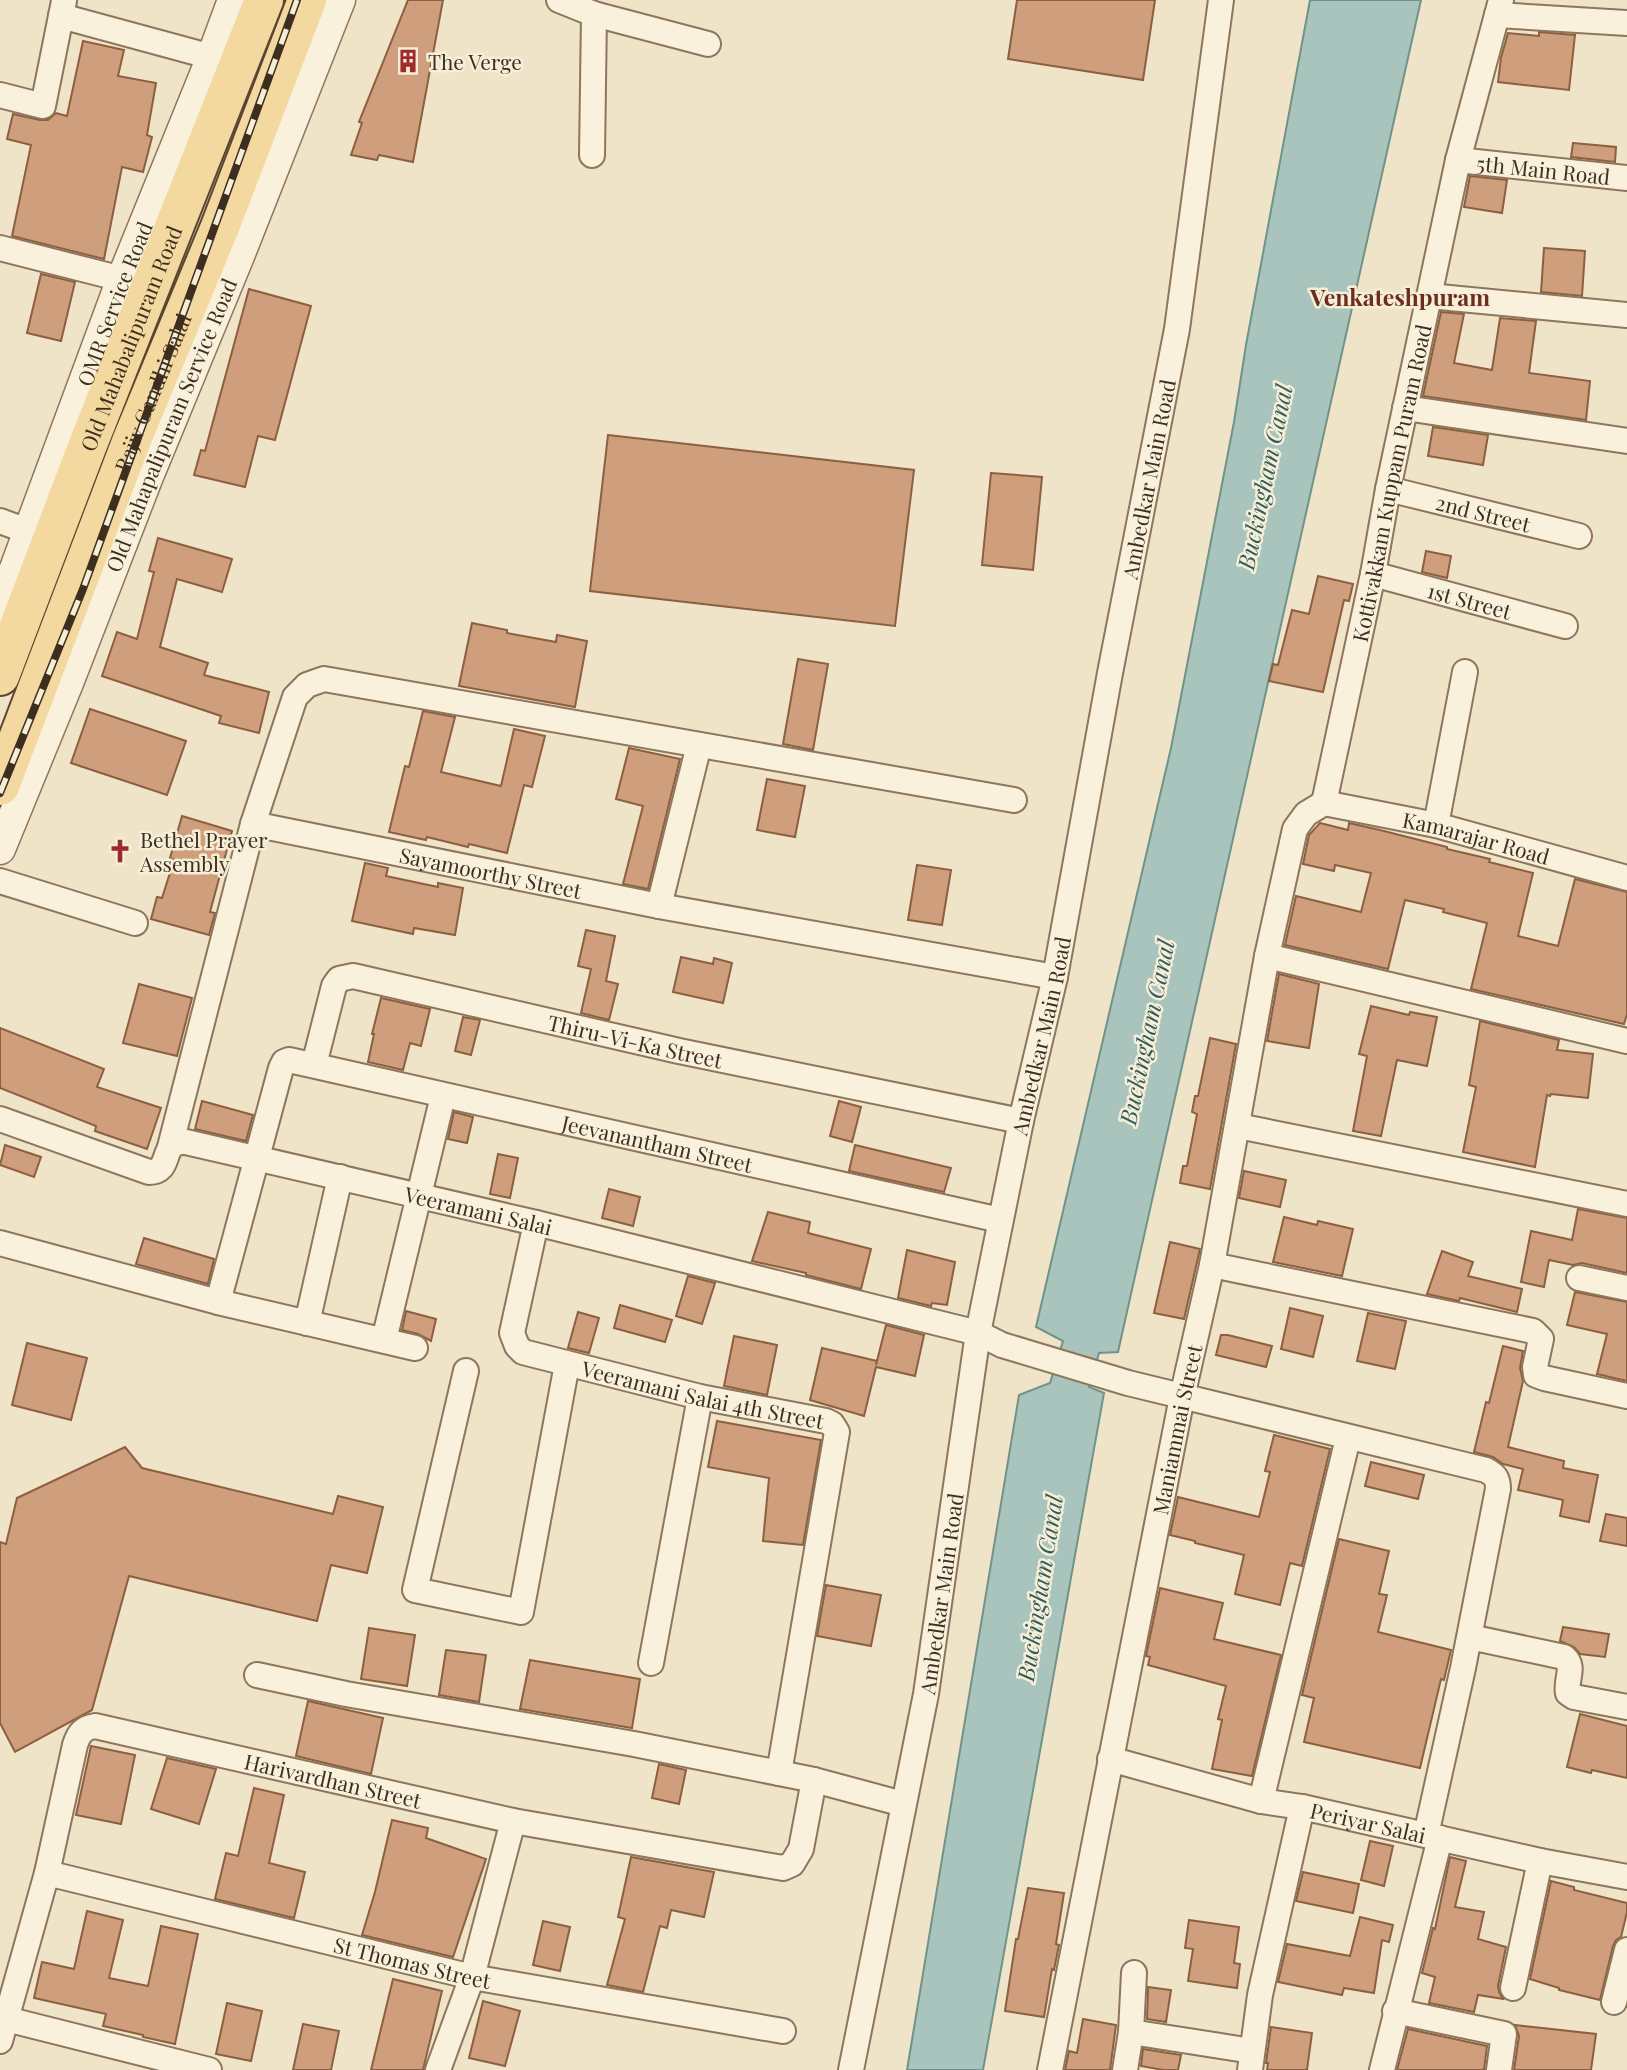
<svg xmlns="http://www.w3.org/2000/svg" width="1627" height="2070" viewBox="0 0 1627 2070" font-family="'Playfair Display',serif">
  <rect width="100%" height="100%" fill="#f0e4c8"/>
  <!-- water -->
  <path fill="#a9c4bc" stroke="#6f938a" stroke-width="2" d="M1310,0H1421L1118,1352L1099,1353L1089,1387L1104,1393L983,2070H907L1019,1395L1050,1383L1063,1341L1036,1327L1171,748L1234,422L1246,345Z"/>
  <!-- building -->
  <g fill="#cf9f7d" stroke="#8d5f41" stroke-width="2">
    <path d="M408,0H443L413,162L379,155L377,160L351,155L362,123L359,122Z"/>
    <path d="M1017,0H1155L1143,80L1008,59Z"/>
    <path d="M1539,32L1575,35L1569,90L1498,82L1501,58L1508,33L1539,36Z"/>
    <path d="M83,41L124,50L118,76L156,83L147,135L152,137L143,172L122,167L104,259L12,236L31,145L7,139L13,114L40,120H48L56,113L67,116Z"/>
    <path d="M1573,143L1616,147L1615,162L1571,157Z"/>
    <path d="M1470,176L1507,180L1502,213L1464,207Z"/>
    <path d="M1544,248L1585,251L1582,296L1541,292Z"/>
    <path d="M41,274L75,282L61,341L27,333Z"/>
    <path d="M249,289L311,306L275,440L258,436L245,487L194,475L201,450L205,451Z"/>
    <path d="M1441,312L1464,314L1454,363L1492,370L1500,318L1536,321L1529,373L1590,381L1586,420L1423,396Z"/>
    <path d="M1433,427L1488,435L1483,465L1428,456Z"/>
    <path d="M608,435L914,470L895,626L590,591Z"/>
    <path d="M991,473L1042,477L1033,570L982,565Z"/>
    <path d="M158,538L232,559L222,592L177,579L160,647L208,663L204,675L269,692L259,733L219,723L221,716L102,676L117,632L137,639L154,572L149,571Z"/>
    <path d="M1426,551L1451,556L1447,578L1422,572Z"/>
    <path d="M1318,576L1353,584L1349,601L1344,600L1323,692L1269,681L1273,664L1278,665L1292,610L1309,614Z"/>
    <path d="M472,623L507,630V633L556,642L557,635L587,641L575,707L459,686Z"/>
    <path d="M798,659L828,664L813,750L783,744Z"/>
    <path d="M90,709L186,741L167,795L71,763Z"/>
    <path d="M423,711L455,717L441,772L501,786L514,729L545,736L532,787L524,785L507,853L469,844L468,847L427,837L426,840L389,832L405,766L409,767Z"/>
    <path d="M629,748L680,759L648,889L623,884L643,806L616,799Z"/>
    <path d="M767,779L805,786L795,837L757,830Z"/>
    <path d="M182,816L232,831L210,912L215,913L209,935L151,919L157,897L162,898L174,860L170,858Z"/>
    <path d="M1320,823L1348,830L1349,823L1380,830L1447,847V849L1490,859L1489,862L1533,873L1518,936L1558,946L1575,879L1627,892V1014L1624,1024L1471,989L1487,923L1443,912L1444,909L1405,900L1388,969L1285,945L1296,896L1361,912L1371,873L1335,865L1334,871L1303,864L1309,835Z"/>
    <path d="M365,863L388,868L386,876L438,887V883L463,888L455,935L414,928L413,934L352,921Z"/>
    <path d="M917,865L951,870L942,925L908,920Z"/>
    <path d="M586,930L615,936L606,981L618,984L609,1020L581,1013L591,969L578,966Z"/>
    <path d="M681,957L713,964L714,958L732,963L723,1003L673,992Z"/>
    <path d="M1279,974L1319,984L1309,1048L1267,1041Z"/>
    <path d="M139,984L192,998L177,1056L123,1043Z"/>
    <path d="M381,998L430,1009L421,1046L410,1043L403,1070L368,1062L374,1034H372Z"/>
    <path d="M1371,1006L1409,1015L1410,1012L1437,1017L1427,1066L1397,1060L1381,1136L1353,1131L1367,1056L1359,1054Z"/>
    <path d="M463,1017L480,1020L471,1055L455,1051Z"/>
    <path d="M1480,1021L1559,1040L1557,1050L1593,1054L1588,1098L1551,1094L1550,1096L1547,1095L1535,1167L1463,1152L1476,1087L1469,1085Z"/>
    <path d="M0,1028L104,1069L97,1087L161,1108L147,1149L95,1131L96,1126L0,1088Z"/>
    <path d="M1210,1038L1236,1044L1210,1189L1180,1183L1183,1166H1187L1197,1114L1192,1112L1195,1096H1198Z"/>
    <path d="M202,1101L253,1115L246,1141L195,1129Z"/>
    <path d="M839,1101L861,1107L852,1142L830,1136Z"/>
    <path d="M454,1112L473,1117L467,1143L448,1139Z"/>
    <path d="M5,1145L41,1157L34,1177L0,1165Z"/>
    <path d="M855,1145L951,1168L944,1192L849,1171Z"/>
    <path d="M498,1154L518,1158L510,1198L490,1194Z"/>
    <path d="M1244,1171L1286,1180L1280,1207L1239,1198Z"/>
    <path d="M609,1189L640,1197L633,1226L602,1218Z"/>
    <path d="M1578,1209L1627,1218V1273L1582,1263L1573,1265L1549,1260L1544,1287L1521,1282L1531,1231L1572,1240Z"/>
    <path d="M768,1212L810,1222L808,1233L871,1249L861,1289L806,1275V1273L752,1261Z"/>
    <path d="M1284,1217L1317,1225L1318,1221L1353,1229L1342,1276L1273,1262Z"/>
    <path d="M144,1238L214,1259L208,1284L136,1264Z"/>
    <path d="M1170,1242L1200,1249L1184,1319L1154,1313Z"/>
    <path d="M907,1250L955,1262L947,1305L932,1303L931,1306L898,1298Z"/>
    <path d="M1442,1251L1473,1262L1468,1276L1522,1289L1517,1312L1460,1298L1459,1301L1427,1294Z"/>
    <path d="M688,1276L715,1283L702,1324L676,1316Z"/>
    <path d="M1575,1292L1627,1302V1381L1597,1374L1607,1334L1567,1325Z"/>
    <path d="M620,1305L672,1320L665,1342L614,1328Z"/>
    <path d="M1290,1308L1323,1316L1313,1357L1281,1349Z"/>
    <path d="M406,1311L436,1319L431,1341L418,1334L402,1330Z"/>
    <path d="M578,1312L599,1318L589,1353L568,1348Z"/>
    <path d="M1368,1313L1406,1321L1395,1369L1357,1361Z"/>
    <path d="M886,1325L924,1335L915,1376L876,1367L864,1416L810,1400L822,1348L877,1361L876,1365Z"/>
    <path d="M1221,1335H1228L1272,1346L1266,1367L1216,1355Z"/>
    <path d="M734,1336L777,1345L767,1395L724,1386Z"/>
    <path d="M27,1343L87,1358L71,1420L12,1405Z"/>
    <path d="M1503,1346L1523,1351L1520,1368L1523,1381L1508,1447L1564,1461L1563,1468L1598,1475L1589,1522L1560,1516L1563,1500L1518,1490L1523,1469L1503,1464L1493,1457L1474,1452L1486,1402L1489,1403Z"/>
    <path d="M717,1421L821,1440L803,1545L763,1541L769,1478L708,1467Z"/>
    <path d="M1274,1435L1330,1449L1302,1566L1290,1563L1280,1605L1235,1594L1244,1555L1195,1543V1541L1170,1535L1178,1497L1259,1517L1270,1472L1265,1471Z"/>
    <path d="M125,1447L142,1468L333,1514L338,1496L383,1507L367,1573L331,1565L317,1621L129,1576L92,1710L15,1752L0,1723V1542L6,1544L17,1498Z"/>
    <path d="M1371,1462L1424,1475L1418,1499L1365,1486Z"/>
    <path d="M1606,1514L1627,1518V1546L1600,1541Z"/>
    <path d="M1339,1539L1389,1551L1379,1594L1387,1595L1378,1632L1451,1650L1444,1680L1441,1679L1420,1768L1304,1742L1314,1698L1302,1695Z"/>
    <path d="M826,1585L881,1595L871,1646L817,1636Z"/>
    <path d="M1160,1588L1223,1603L1214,1639L1281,1655L1252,1776L1212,1769L1222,1720L1218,1719L1226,1686L1148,1665L1150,1657L1146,1656Z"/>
    <path d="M1563,1627L1609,1634L1605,1657L1580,1654L1574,1647L1560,1641Z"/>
    <path d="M369,1628L415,1635L407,1686L361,1679Z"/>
    <path d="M446,1650L486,1655L479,1702L439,1695Z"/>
    <path d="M530,1660L640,1679L632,1728L520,1709Z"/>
    <path d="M308,1701L383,1718L371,1774L296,1756Z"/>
    <path d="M1580,1714L1627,1726V1778L1592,1770L1591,1773L1567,1767Z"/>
    <path d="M91,1746L135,1755L121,1824L76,1815Z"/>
    <path d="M167,1758L216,1769L199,1824L151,1809Z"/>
    <path d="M659,1764L686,1770L679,1804L652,1798Z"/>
    <path d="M254,1788L284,1795L269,1863L305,1872L294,1918L215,1899L226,1853L238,1856Z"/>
    <path d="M392,1820L428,1828L426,1838L486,1859L453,1957L362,1935L375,1892Z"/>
    <path d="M1370,1841L1393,1846L1384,1886L1361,1880Z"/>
    <path d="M631,1857L714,1872L704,1917L671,1910L667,1928L660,1926L643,1992L607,1985L625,1919L618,1917Z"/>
    <path d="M1450,1857L1466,1861L1455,1907L1484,1912L1478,1939L1506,1947L1498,1986L1499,1992L1503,1999L1478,1995L1474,2012L1429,2003L1435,1977L1422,1973L1433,1928L1435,1929Z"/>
    <path d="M1303,1872L1359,1884L1353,1913L1296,1901Z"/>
    <path d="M1551,1881L1574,1887V1890L1627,1903V1912L1621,1937L1616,1940L1613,1946L1600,2000L1559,1990V1988L1530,1979Z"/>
    <path d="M1028,1888L1064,1893L1056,1944L1059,1945L1054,1970L1052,1969L1044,2017L1005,2011L1016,1939H1018Z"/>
    <path d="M87,1911L123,1920L109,1978L148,1986L161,1926L198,1934L175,2044L143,2037V2035L103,2026L106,2014L34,1998L42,1962L74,1969Z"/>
    <path d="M1360,1917L1393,1925L1389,1942L1382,1940L1374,1993L1344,1988L1342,1995L1278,1982L1287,1944L1350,1956Z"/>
    <path d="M1189,1920L1239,1927L1234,1963L1240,1964L1237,1988L1188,1981L1193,1949L1185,1948Z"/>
    <path d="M543,1921L570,1927L560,1971L533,1965Z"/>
    <path d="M393,1979L442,1991L423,2070H371Z"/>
    <path d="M1148,1987L1171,1990L1166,2022L1147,2019Z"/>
    <path d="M483,2001L520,2011L505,2066L469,2058Z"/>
    <path d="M227,2003L262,2011L251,2061L216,2054Z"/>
    <path d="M1083,2019L1116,2025L1110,2070H1065L1069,2051L1077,2053Z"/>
    <path d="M303,2024L339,2031L331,2070H293Z"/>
    <path d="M1515,2025L1596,2034L1591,2070H1514L1519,2036Z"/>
    <path d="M1271,2027L1312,2033L1307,2070H1267L1268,2063H1266Z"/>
    <path d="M1408,2029L1487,2046L1484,2070H1397Z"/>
    <path d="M1143,2049L1181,2055L1178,2070H1163L1141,2066Z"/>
  </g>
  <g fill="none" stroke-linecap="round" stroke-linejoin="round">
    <!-- minor casing -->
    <g stroke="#8d765c" stroke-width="28">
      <g id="minor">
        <path d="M559,0L594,14L708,44"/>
        <path d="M1497,15L1627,23"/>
        <path d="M61,16L212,57"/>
        <path d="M0,95L43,106L64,1"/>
        <path d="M592,155L594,14"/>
        <path id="s1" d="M1458,160L1627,178"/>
        <path d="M0,248L122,279"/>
        <path d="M1429,296L1627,315"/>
        <path d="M1405,408L1627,441"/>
        <path id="s2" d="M1388,489L1579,536"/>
        <path d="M0,521L30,532"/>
        <path id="s3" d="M1373,574L1565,626"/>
        <path id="s4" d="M1324,803L1373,574L1388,489L1458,160L1501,0"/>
        <path id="s5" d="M1324,803L1436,825L1627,878"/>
        <path d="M253,824L295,697L307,685L324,679L1014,800"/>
        <path d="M1436,825L1465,672"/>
        <path d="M0,881L135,923"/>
        <path d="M659,906L699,745"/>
        <path d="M1267,956L1627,1041"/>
        <path id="s6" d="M314,1065L334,986L339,979L353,976L679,1051L1021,1121"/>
        <path id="s7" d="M0,1119L149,1172C174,1172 158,1140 186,1142L536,1223L978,1333L1002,1345L1128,1383L1486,1470C1495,1475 1498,1478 1498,1489L1463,1668L1426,1835"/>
        <path d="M1238,1126L1627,1204"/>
        <path id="s8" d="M170,1147L253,824L659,906L1055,977"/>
        <path id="s9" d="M536,1223L512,1333L517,1346L523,1352L700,1397L826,1421L832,1424L837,1432L779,1773"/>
        <path d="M0,1243L218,1302L415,1348"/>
        <path d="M1212,1265L1533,1331L1541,1339L1535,1367L1536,1375L1544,1378L1627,1396"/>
        <path d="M1579,1278L1627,1288"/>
        <path id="s10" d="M218,1302L281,1068L284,1062L289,1060L1000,1220"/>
        <path d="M307,1323L340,1177"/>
        <path d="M384,1340L443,1096"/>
        <path d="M466,1371L415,1590L521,1612L567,1364"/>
        <path d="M1470,1637L1564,1657C1576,1667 1565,1680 1568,1693L1574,1697L1627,1707"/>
        <path d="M651,1663L700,1397"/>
        <path d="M257,1675L346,1694L634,1744L814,1780L903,1804"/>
        <path id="s11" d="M1110,1759L1261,1801L1302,1807L1540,1861L1627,1877"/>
        <path d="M1261,1801L1348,1438"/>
        <path id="s12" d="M47,1873L472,1977L783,2031"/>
        <path d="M1134,1973L1131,2032L1252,2051"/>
        <path d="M1513,1988L1540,1861"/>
        <path d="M1614,2002L1627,1950"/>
        <path d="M1395,2011L1504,2034L1499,2070"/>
        <path d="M6,2019L209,2070"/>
        <path id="s13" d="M0,2041L47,1873L75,1745C79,1733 83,1728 95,1726L513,1821L783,1868L792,1864L801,1849L814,1780"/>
        <path d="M438,2070L472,1977L513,1821"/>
        <path id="s14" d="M851,2070L926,1694L978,1333L1021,1121L1055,977L1110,673L1177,329L1221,0"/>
        <path id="s15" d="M1050,2070L1182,1397L1212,1265L1267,956L1295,829L1306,814L1324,803"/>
        <path d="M1125,2070L1131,2032"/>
        <path d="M1250,2070L1260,1995L1302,1807"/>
        <path d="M1382,2070L1440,1838"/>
      </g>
    </g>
    <!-- tertiary casing -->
    <g stroke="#8d765c" stroke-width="33">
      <g id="tertiary">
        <path id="s16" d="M0,609L122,279L212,57L233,0"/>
        <path id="s17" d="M0,849L68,683L147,479L239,256L340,0"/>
      </g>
    </g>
    <!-- primary casing -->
    <g stroke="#5b4430" stroke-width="42">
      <g id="primary">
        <path id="s18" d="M0,676L87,447L264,0"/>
        <path id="s19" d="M0,786L131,442L220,227L307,0"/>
      </g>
    </g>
    <!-- minor -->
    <use href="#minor" stroke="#faf1dc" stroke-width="24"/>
    <!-- tertiary -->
    <use href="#tertiary" stroke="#faf1dc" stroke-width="30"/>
    <!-- primary -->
    <use href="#primary" stroke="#f3d9a0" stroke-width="38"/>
    <!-- rail casing -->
    <g stroke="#3d2e20" stroke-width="8">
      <path id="rail" d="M0,793L83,589L297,0"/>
    </g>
    <!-- rail -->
    <use href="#rail" stroke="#f7eed8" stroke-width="5" stroke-dasharray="16" stroke-linecap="butt"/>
  </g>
  <!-- icons -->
  <defs>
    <g id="building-bare" transform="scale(1.89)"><path d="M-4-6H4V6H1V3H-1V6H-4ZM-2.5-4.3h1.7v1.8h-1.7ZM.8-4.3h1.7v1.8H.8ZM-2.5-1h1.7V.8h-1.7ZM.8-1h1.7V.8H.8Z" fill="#9e2a2b" stroke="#f7eed8" stroke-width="2.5" paint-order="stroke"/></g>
    <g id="church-bare" transform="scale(1.89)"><path d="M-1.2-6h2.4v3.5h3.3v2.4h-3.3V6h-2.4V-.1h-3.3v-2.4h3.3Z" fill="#9e2a2b" stroke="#f7eed8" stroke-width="2.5" paint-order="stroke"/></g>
  </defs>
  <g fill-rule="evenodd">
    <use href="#building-bare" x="408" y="61"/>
    <use href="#church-bare" x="120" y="851"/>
  </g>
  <g text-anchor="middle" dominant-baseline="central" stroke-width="5" stroke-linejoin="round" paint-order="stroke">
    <!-- poi labels -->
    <g font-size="21" fill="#3d2e20" stroke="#f7eed8" text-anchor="start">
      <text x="428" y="61">The Verge</text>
      <text x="140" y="839">Bethel Prayer<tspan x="140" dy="24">Assembly</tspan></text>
    </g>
    <!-- street labels -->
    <g font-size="21" fill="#3d2e20" stroke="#f7eed8">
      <text stroke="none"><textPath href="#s1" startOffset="86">5th Main Road</textPath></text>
      <text stroke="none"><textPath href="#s16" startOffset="326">OMR Service Road</textPath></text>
      <text stroke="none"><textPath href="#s18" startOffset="362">Old Mahabalipuram Road</textPath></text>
      <text stroke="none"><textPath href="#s19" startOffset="422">Rajiv Gandhi Salai</textPath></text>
      <text stroke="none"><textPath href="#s17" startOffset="457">Old Mahapalipuram Service Road</textPath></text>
      <text stroke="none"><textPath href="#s14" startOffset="1619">Ambedkar Main Road</textPath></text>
      <text stroke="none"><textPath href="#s4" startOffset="327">Kottivakkam Kuppam Puram Road</textPath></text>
      <text stroke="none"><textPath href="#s2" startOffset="98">2nd Street</textPath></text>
      <text stroke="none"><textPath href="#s3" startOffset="100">1st Street</textPath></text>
      <text stroke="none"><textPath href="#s5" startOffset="156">Kamarajar Road</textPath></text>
      <text stroke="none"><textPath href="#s8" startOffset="576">Sayamoorthy Street</textPath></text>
      <text stroke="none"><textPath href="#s14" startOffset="1052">Ambedkar Main Road</textPath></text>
      <text stroke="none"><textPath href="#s6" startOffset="394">Thiru-Vi-Ka Street</textPath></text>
      <text stroke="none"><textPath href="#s10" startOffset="632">Jeevanantham Street</textPath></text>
      <text stroke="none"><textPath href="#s7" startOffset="511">Veeramani Salai</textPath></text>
      <text stroke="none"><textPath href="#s9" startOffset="320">Veeramani Salai 4th Street</textPath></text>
      <text stroke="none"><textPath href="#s15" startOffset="653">Maniammai Street</textPath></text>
      <text stroke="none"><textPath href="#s14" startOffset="485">Ambedkar Main Road</textPath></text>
      <text stroke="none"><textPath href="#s13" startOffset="579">Harivardhan Street</textPath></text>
      <text stroke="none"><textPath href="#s11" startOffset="266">Periyar Salai</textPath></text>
      <text stroke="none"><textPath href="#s12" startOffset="376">St Thomas Street</textPath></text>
    </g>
    <!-- neighbourhood labels -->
    <g font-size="23" font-weight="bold" fill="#6b2e1e" stroke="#f7eed8">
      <text x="1400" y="296">Venkateshpuram</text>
    </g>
    <!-- water labels -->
    <g font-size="23" font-style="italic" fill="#2f5d5a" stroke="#f7eed8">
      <text transform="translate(1264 477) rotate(-78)">Buckingham Canal</text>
      <text transform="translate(1146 1032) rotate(-78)">Buckingham Canal</text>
      <text transform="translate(1039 1588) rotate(-81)">Buckingham Canal</text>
    </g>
  </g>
</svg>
